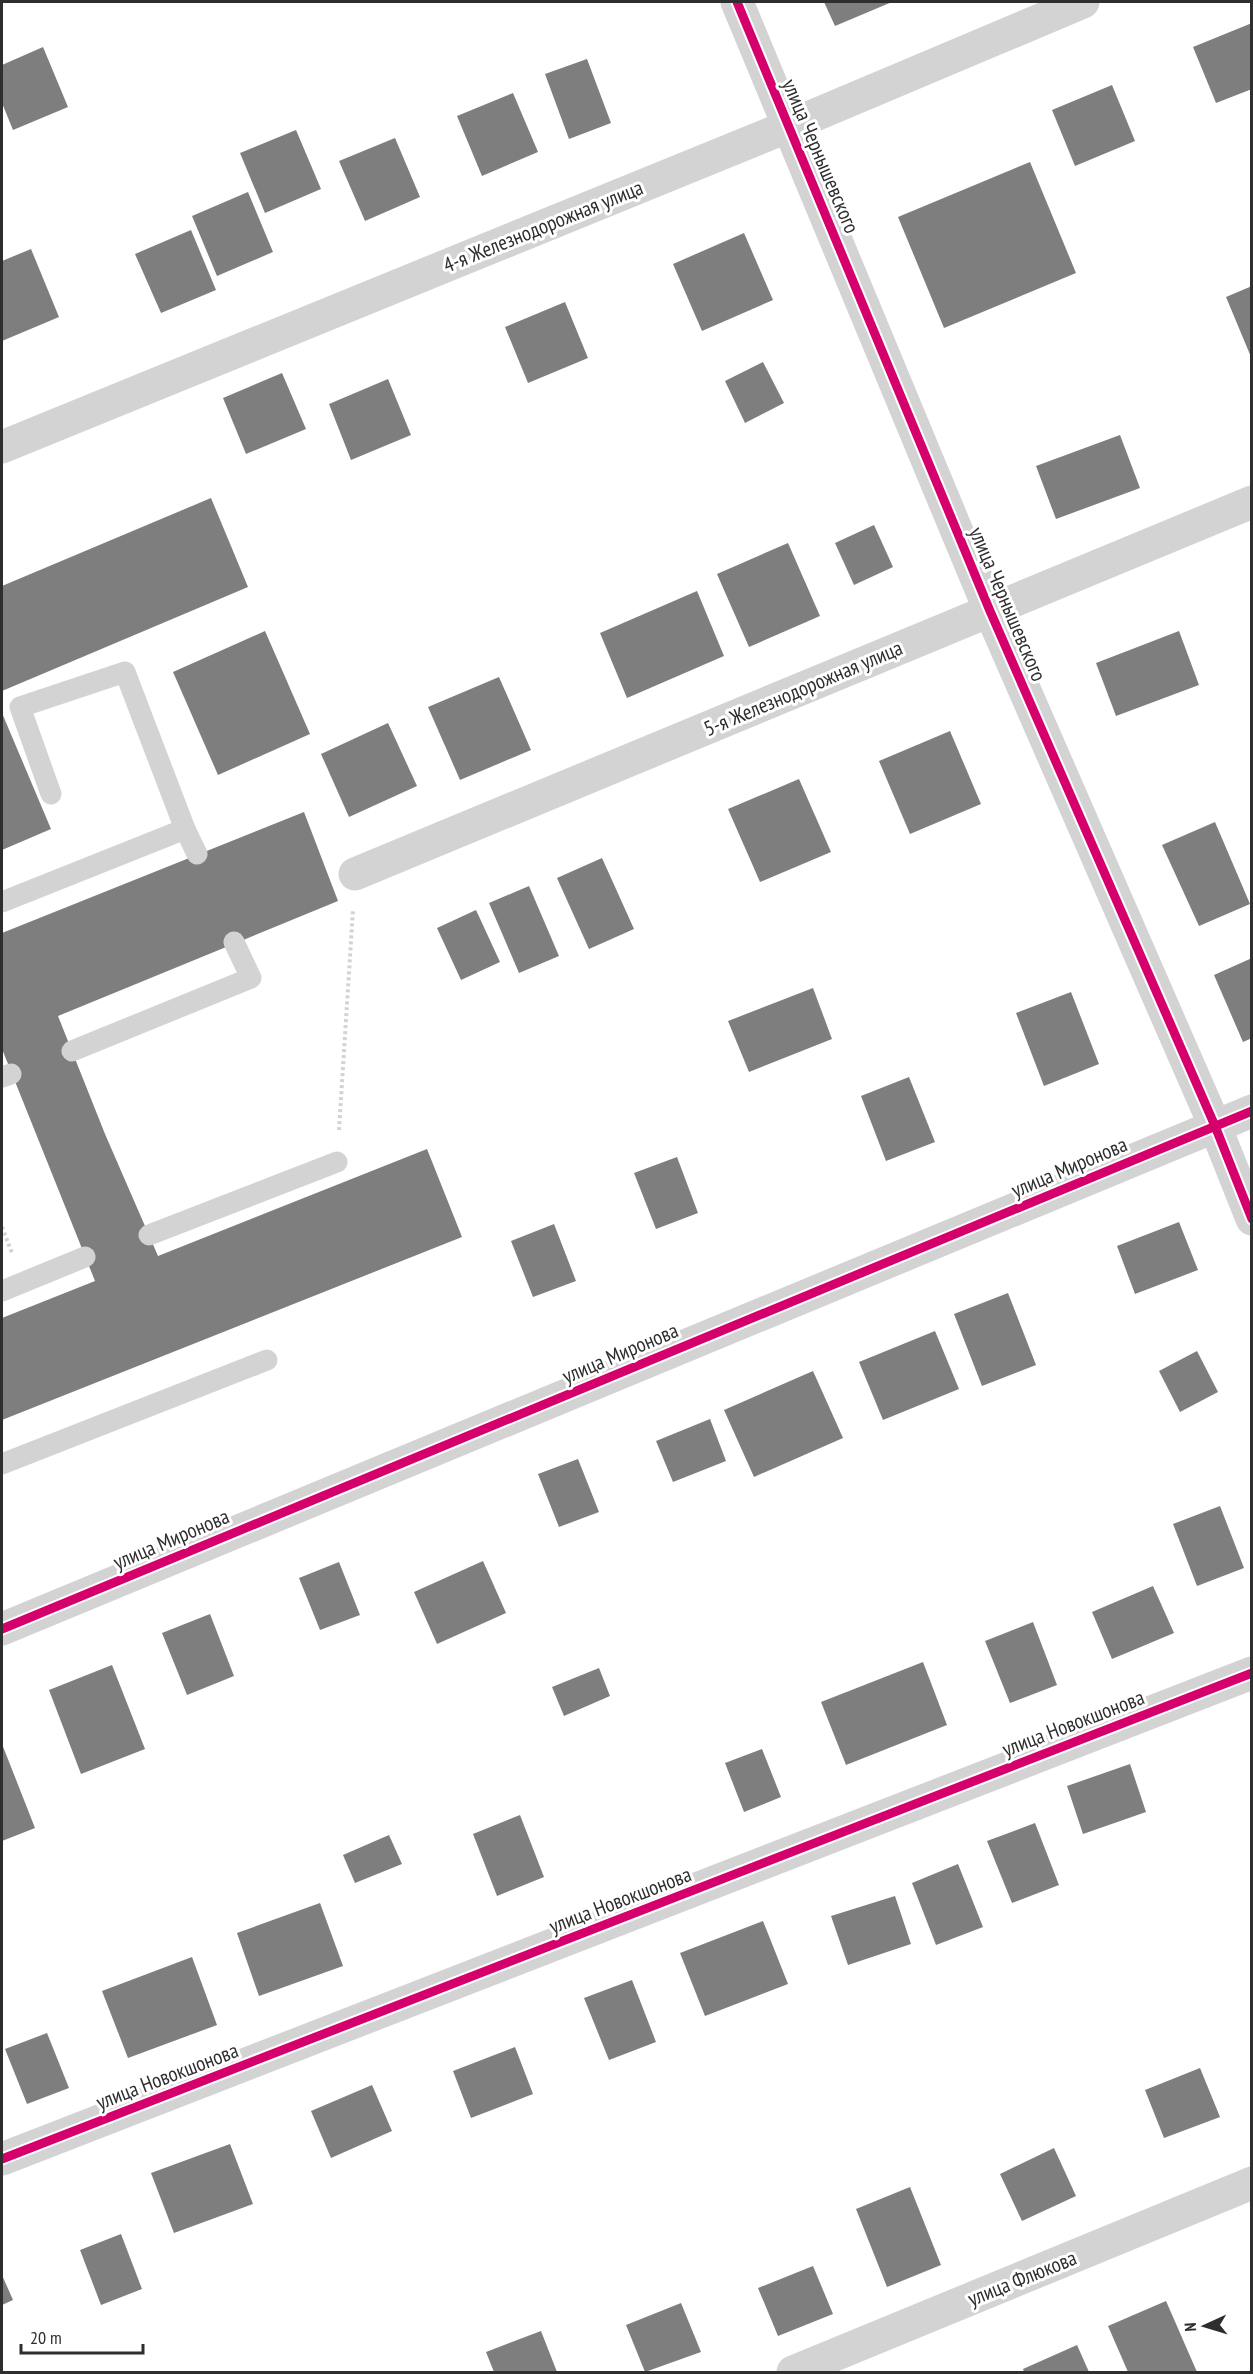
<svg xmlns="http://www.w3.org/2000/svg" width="1253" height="2374" viewBox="0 0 1253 2374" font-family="'PT Sans Narrow',sans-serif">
  <rect width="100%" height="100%" fill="#fff"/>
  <!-- building -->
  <g fill="#7e7e7e">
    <path d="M824,2H892L835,26Z"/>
    <path d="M1252,23V89L1216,103L1193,47Z"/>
    <path d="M43,47L68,107L13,130L2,103V65Z"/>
    <path d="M587,59L611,123L569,139L545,74Z"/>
    <path d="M1112,85L1135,141L1075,166L1052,110Z"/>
    <path d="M513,93L538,152L482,176L457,116Z"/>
    <path d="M296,130L321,189L265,213L240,153Z"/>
    <path d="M395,138L420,197L365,221L339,161Z"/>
    <path d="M1030,162L1076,273L944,328L898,217Z"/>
    <path d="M248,192L273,252L217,276L192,216Z"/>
    <path d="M191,230L216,290L161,313L135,254Z"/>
    <path d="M744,233L773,300L702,331L673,264Z"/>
    <path d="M31,249L59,317L2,341V261Z"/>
    <path d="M1252,286V357H1251L1226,297Z"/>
    <path d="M565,302L588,358L528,383L505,327Z"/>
    <path d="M763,362L784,403L745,423L725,381Z"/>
    <path d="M282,373L306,429L246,454L223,398Z"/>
    <path d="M388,379L411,435L351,460L329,404Z"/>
    <path d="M1120,435L1140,488L1056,519L1036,466Z"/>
    <path d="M211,498L248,587L2,691V586Z"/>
    <path d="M874,525L893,567L854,585L835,543Z"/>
    <path d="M788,543L820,616L749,647L717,574Z"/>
    <path d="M697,591L724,656L627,698L600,633Z"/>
    <path d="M265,631L310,734L218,775L173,672Z"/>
    <path d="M1179,631L1199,685L1116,716L1096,663Z"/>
    <path d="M499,677L531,750L460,780L428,707Z"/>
    <path d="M2,713L51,829L2,850Z"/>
    <path d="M388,723L417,786L349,817L321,754Z"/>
    <path d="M950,731L981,804L910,834L879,761Z"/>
    <path d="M799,779L831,852L760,882L728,809Z"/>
    <path d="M304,812L338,901L58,1016L105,1134L158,1256L427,1149L462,1237L2,1420V1318L95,1281L2,1049V933Z"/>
    <path d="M1215,822L1250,904L1199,926L1162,845Z"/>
    <path d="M602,858L634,929L589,949L557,878Z"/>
    <path d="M529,886L559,956L519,973L489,903Z"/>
    <path d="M476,910L500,962L461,980L437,928Z"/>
    <path d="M1252,958V1038L1243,1042L1214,975Z"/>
    <path d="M813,988L832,1039L749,1072L728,1021Z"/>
    <path d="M1071,992L1099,1064L1044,1086L1016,1013Z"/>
    <path d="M909,1077L935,1142L886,1161L861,1096Z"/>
    <path d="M677,1157L698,1213L656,1229L634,1173Z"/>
    <path d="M1179,1222L1198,1270L1135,1294L1117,1246Z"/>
    <path d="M554,1224L576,1281L533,1297L511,1241Z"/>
    <path d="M1008,1293L1036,1365L982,1386L954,1314Z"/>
    <path d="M935,1331L959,1389L883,1420L859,1362Z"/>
    <path d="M1197,1351L1218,1392L1180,1412L1159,1371Z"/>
    <path d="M813,1371L843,1438L754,1477L724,1410Z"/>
    <path d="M710,1419L726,1461L673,1482L656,1441Z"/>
    <path d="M578,1459L599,1512L559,1527L538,1474Z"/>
    <path d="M1220,1506L1244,1568L1197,1586L1173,1524Z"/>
    <path d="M483,1561L506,1613L437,1644L414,1592Z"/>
    <path d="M339,1562L360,1615L320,1630L299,1578Z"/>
    <path d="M1153,1586L1174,1633L1112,1659L1092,1612Z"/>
    <path d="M210,1614L234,1676L187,1695L162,1633Z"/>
    <path d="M1033,1622L1057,1685L1010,1703L985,1641Z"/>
    <path d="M923,1662L947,1725L846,1765L821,1702Z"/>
    <path d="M112,1665L145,1749L81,1774L49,1690Z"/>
    <path d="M599,1668L610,1696L564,1716L552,1687Z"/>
    <path d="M2,1744L35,1828L2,1841Z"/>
    <path d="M762,1749L781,1797L744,1812L725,1763Z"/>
    <path d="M1130,1764L1146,1812L1083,1834L1067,1786Z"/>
    <path d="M520,1815L544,1877L497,1896L473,1834Z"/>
    <path d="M1035,1823L1059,1885L1012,1903L987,1841Z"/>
    <path d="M389,1835L402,1864L355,1883L343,1855Z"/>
    <path d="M958,1864L983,1927L936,1945L912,1883Z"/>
    <path d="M895,1896L911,1944L848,1965L831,1916Z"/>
    <path d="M320,1903L343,1966L259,1996L237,1933Z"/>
    <path d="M763,1921L788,1984L705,2016L680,1953Z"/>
    <path d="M192,1957L217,2025L128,2058L102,1991Z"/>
    <path d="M632,1980L656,2042L609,2060L584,1998Z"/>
    <path d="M47,2033L69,2088L27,2104L5,2049Z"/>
    <path d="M515,2047L533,2094L471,2118L453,2071Z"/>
    <path d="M1200,2068L1220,2117L1164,2138L1145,2090Z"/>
    <path d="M372,2085L392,2131L331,2158L311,2111Z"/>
    <path d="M230,2144L253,2204L174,2233L151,2173Z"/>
    <path d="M1054,2148L1076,2196L1022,2221L1000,2174Z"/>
    <path d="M910,2187L941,2265L887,2287L856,2209Z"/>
    <path d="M121,2234L142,2289L101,2305L80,2250Z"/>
    <path d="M813,2266L833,2314L778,2336L758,2288Z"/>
    <path d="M2,2275L13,2300L2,2305Z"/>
    <path d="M1166,2301L1197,2372H1128L1108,2326Z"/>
    <path d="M681,2303L701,2352L645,2372L626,2325Z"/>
    <path d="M541,2331L557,2372H494L486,2352Z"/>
    <path d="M1077,2345L1089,2372H1024L1023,2369Z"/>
  </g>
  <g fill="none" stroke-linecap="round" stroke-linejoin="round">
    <!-- path -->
    <g stroke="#d3d3d3" stroke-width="4" stroke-dasharray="3 3" stroke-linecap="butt">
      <path d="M339,1130L353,910"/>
      <path d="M2,1227L12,1253"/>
    </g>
    <!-- lane -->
    <g stroke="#d3d3d3" stroke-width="21">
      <path d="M51,794L20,707L125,672L185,829"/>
      <path d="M2,902L185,829L197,854"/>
      <path d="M72,1051L251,978L234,942"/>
      <path d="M2,1077L11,1074"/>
      <path d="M149,1235L337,1162"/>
      <path d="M2,1291L85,1257"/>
      <path d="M2,1464L267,1360"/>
    </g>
    <!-- street -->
    <g stroke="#d3d3d3" stroke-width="33">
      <path d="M737,2L990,611L1215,1126L1252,1219"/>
      <path d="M2,447L789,126L1083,2"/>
      <path d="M355,874L1252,502"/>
      <path d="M2,1629L1252,1111"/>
      <path d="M2,2159L1252,1673"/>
      <path d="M793,2372L1252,2183"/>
    </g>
    <!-- cycleway casing -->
    <g stroke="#fff" stroke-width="13">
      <g id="cycleway">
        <path d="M737,2L990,611L1215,1126L1252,1219"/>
        <path d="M2,1629L1252,1111"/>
        <path d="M2,2159L1252,1673"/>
      </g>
    </g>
    <!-- cycleway -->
    <use href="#cycleway" stroke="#d6006c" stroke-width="9"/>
  </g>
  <g text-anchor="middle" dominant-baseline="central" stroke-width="6" stroke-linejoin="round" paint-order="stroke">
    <!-- street labels -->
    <g font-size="21" fill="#2e2e2e" stroke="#fff">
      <text transform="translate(821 156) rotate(67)">улица Чернышевского</text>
      <text transform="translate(543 226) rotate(-22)">4-я Железнодорожная улица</text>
      <text transform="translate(1008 604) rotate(67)">улица Чернышевского</text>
      <text transform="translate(803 688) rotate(-23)">5-я Железнодорожная улица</text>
      <text transform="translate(1069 1167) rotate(-23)">улица Миронова</text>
      <text transform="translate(620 1353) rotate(-23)">улица Миронова</text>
      <text transform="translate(171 1539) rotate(-23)">улица Миронова</text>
      <text transform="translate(1073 1723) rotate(-21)">улица Новокшонова</text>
      <text transform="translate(620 1900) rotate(-21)">улица Новокшонова</text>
      <text transform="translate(167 2076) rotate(-21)">улица Новокшонова</text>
      <text transform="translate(1022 2278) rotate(-22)">улица Флюкова</text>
    </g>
  </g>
  <!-- border -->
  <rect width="1253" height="2374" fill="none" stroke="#2e2e2e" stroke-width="6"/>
  <!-- north arrow -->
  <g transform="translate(1205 2326) rotate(266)" stroke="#ffffff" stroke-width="4.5" paint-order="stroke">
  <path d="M0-4.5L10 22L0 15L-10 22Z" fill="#2e2e2e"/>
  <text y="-9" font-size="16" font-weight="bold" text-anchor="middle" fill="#2e2e2e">N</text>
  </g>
  <!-- scale -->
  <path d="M21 2344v9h122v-9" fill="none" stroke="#2e2e2e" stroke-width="3"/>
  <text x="30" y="2344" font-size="18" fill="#2e2e2e" stroke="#ffffff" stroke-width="4.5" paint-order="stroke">20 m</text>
</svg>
